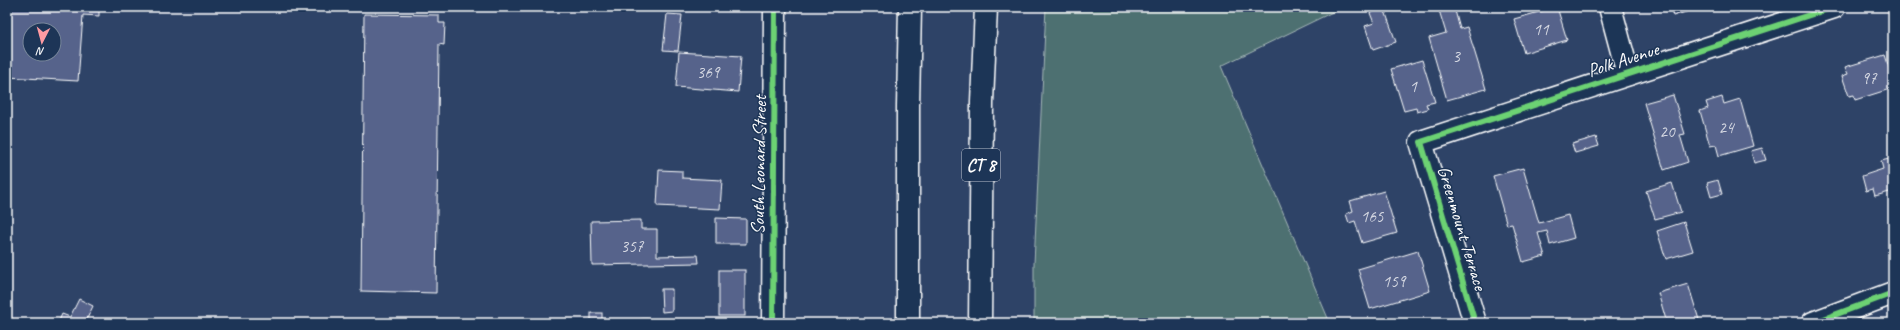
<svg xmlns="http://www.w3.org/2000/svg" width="1900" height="330" viewBox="0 0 1900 330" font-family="Caveat,sans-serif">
  <rect width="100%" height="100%" fill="#2e4367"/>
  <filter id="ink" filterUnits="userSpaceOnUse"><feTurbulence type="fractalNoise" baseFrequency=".025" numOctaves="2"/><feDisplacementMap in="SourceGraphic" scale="8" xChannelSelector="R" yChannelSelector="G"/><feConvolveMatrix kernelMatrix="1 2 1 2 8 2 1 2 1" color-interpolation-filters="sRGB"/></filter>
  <g filter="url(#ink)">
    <!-- green -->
    <path fill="#4e7071" stroke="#a6b8b8" d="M1046,7H1343L1221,66L1330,323H1034V264Z"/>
    <!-- building -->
    <g fill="#56648b" stroke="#fff" fill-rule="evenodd">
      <path d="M7,7H99V16L83,15L78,81L7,77ZM30,30H54V54H30Z"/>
      <path d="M1438,7H1454L1460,29L1467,27L1486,89L1447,100L1429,38L1446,33Z"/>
      <path d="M1557,7L1567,40L1524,53L1514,19Z"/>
      <path d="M1670,7H1702L1673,16Z"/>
      <path d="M1384,8L1396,42L1373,50L1365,26L1374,23L1370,13Z"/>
      <path d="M364,14L439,15V23H445L444,45L439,44L436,293L361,291Z"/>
      <path d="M667,14L682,15L678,51L663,50Z"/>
      <path d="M679,52L741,56L738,92L676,87Z"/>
      <path d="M1885,55L1893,80V88L1855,100L1854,95L1849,96L1842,76L1848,74L1845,67Z"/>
      <path d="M1422,60L1435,102L1426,104L1428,109L1417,112L1416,108L1404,111L1391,69Z"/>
      <path d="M1673,95L1685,134L1680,135L1688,162L1664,170L1644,103Z"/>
      <path d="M1722,97L1724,104L1740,99L1753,146L1719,156L1716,145L1710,146L1700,111L1708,108L1706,102Z"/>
      <path d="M1596,137L1599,146L1575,153L1572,144Z"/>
      <path d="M1762,148L1766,160L1754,163L1751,151Z"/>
      <path d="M1893,158V191L1875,196L1873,189L1866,191L1862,176L1883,169L1881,161Z"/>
      <path d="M1523,168L1539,223L1568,215L1574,238L1550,245L1547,231L1538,233L1545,256L1523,262L1512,224L1507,225L1493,176Z"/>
      <path d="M659,170L682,171V178L722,180L720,209L657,206Z"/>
      <path d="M1718,180L1722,194L1711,197L1707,183Z"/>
      <path d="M1672,183L1681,212L1655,219L1646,191Z"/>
      <path d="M1384,191L1397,233L1362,243L1355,221L1349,223L1346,214L1353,211L1350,201Z"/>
      <path d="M716,218L746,219V244H716Z"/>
      <path d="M641,220V229H657V256L698,255L699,263L592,265L591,221Z"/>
      <path d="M1684,222L1693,251L1666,259L1657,231Z"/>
      <path d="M1418,251L1430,291L1370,309L1358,269Z"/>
      <rect x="719" y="270" width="26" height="46"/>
      <path d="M1688,284L1700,323H1667L1658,293Z"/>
      <path d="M661,289H672V311L662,312Z"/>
      <path d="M79,299L93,306L85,323H58L62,314L70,317Z"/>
      <rect x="591" y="313" width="11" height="10"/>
      <path d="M643,319H648L647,323H635V320Z"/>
    </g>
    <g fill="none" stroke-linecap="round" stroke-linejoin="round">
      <!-- street casing -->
      <g stroke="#fff" stroke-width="25">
        <g id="street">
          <path d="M1610,7L1628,74"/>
          <path d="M773,323L775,7"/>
          <path d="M1475,323L1421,142L1834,7"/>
          <path d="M1813,323L1893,293"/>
        </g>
      </g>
      <!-- highway casing -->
      <g stroke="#fff" stroke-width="25">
        <g id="highway">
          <path d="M908,323V106L910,7"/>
          <path d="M980,323L982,102L986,7"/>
        </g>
      </g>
      <!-- street -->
      <use href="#street" stroke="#1d3557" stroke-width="22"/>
      <!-- highway -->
      <use href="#highway" stroke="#1d3557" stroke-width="22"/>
      <!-- cycleway casing -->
      <g stroke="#1d3557" stroke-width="8">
        <g id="cycleway">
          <path d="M773,323L775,7"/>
          <path d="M1475,323L1421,142L1834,7"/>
          <path d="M1813,323L1893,293"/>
        </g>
      </g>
      <!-- cycleway -->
      <use href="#cycleway" stroke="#6cd273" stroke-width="6"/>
    </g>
  </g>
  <g text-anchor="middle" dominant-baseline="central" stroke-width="3" stroke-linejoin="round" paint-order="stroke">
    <!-- number labels -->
    <g font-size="17" fill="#d5d8e2">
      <text x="1541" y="29">11</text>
      <text x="1456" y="56">3</text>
      <text x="708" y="72">369</text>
      <text x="1869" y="78">97</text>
      <text x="1413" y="86">1</text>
      <text x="1726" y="127">24</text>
      <text x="1667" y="131">20</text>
      <text x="1372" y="216">165</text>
      <text x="632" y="246">357</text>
      <text x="1394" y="281">159</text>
    </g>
    <!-- shield labels -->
    <rect fill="#1d3557" stroke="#bbc2cd" stroke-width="1" x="962" y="149" width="38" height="32" rx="3"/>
    <g font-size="18" font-weight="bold" fill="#fff">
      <text x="981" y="165">CT 8</text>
    </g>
    <!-- street labels -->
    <g font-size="19" fill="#fff" stroke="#1d3557">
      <text transform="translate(1623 60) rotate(-18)">Polk Avenue</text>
      <text transform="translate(759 165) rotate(-89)">South Leonard Street</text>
      <text transform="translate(1462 228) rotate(73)">Greenmount Terrace</text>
    </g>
  </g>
  <!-- margin -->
  <rect width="1900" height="330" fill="none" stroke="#1d3557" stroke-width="24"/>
  <rect x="12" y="12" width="1876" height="306" fill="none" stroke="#fff" stroke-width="1.5" filter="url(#ink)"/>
  <!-- north arrow -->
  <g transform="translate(42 42) rotate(186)"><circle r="19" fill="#1d3557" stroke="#77869a"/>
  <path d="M0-3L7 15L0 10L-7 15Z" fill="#ff9aa2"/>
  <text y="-6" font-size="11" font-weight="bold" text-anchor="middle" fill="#ffffff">N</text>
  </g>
</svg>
